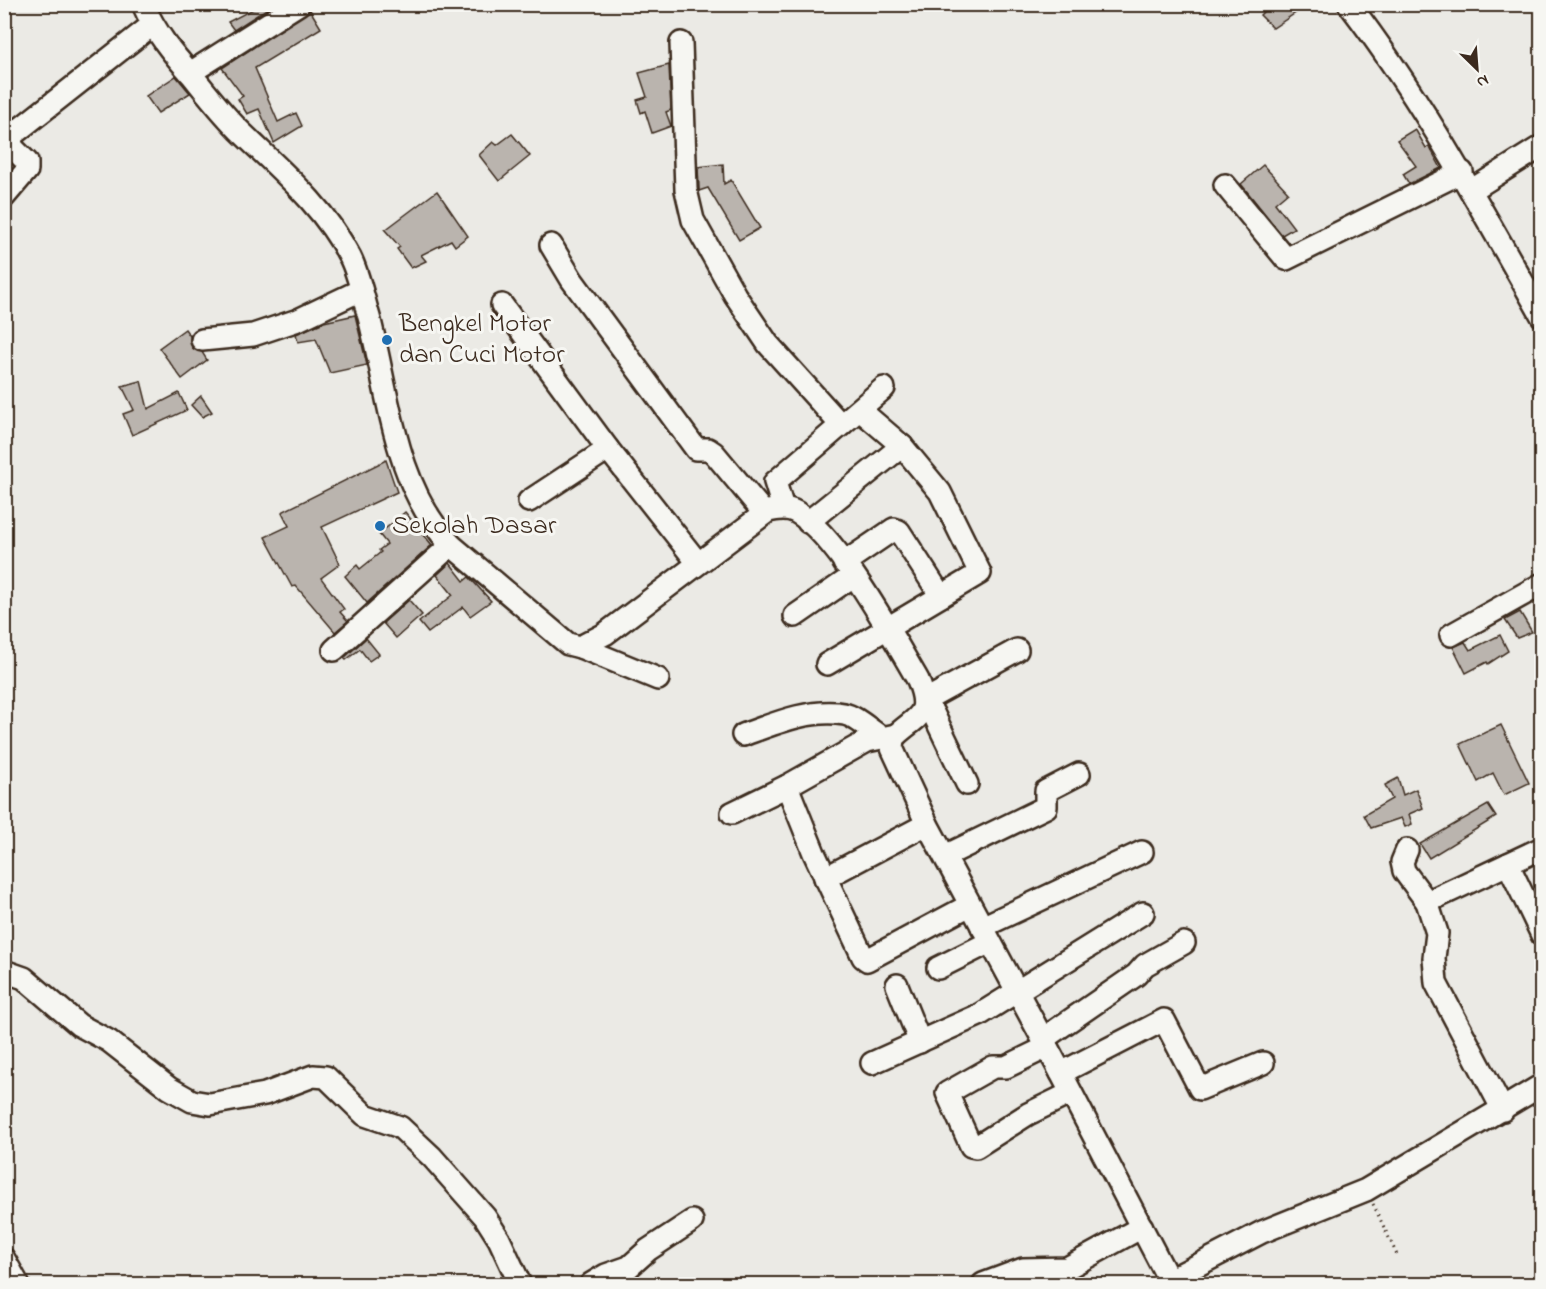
<svg xmlns="http://www.w3.org/2000/svg" width="1546" height="1289" viewBox="0 0 1546 1289" font-family="'Indie Flower',sans-serif">
  <rect width="100%" height="100%" fill="#ebeae5"/>
  <filter id="ink" filterUnits="userSpaceOnUse"><feTurbulence type="fractalNoise" baseFrequency=".0167" numOctaves="2"/><feDisplacementMap in="SourceGraphic" scale="12" xChannelSelector="R" yChannelSelector="G"/><feConvolveMatrix kernelMatrix="1 2 1 2 8 2 1 2 1" color-interpolation-filters="sRGB"/></filter>
  <g filter="url(#ink)">
    <!-- building -->
    <g fill="#bab4ae" stroke="#3b2a1e" stroke-width="1.5">
      <path d="M263,4H274L234,30L228,22Z"/>
      <path d="M1271,4H1309L1273,28L1260,15Z"/>
      <path d="M310,10L321,28L255,68L278,122L296,113L302,126L274,143L259,109L247,114L238,99L243,96L222,68Z"/>
      <path d="M669,65L671,110L666,112L671,126L652,133L645,111L641,113L637,100L647,97L639,73Z"/>
      <path d="M176,76L190,93L158,113L146,96Z"/>
      <path d="M1415,129L1426,148L1429,146L1441,168L1409,184L1403,174L1416,166L1397,140Z"/>
      <path d="M512,134L530,156L499,181L479,155L493,142L497,145Z"/>
      <path d="M723,164L724,184L731,180L760,228L739,240L708,188L699,191V188L698,167Z"/>
      <path d="M1263,165L1288,192L1275,203L1294,228L1282,235L1241,184Z"/>
      <path d="M437,191L468,236L455,246L451,240L421,255L426,261L411,268L397,249L400,247L385,230Z"/>
      <path d="M355,315L367,365L330,373L316,339L298,342L296,334L324,322Z"/>
      <path d="M185,329L190,336L192,348L202,352L207,360L182,379L159,348Z"/>
      <path d="M141,381L148,409L179,393L187,410L132,435L123,414L134,410L122,386Z"/>
      <path d="M201,396L212,412L202,417L191,405Z"/>
      <path d="M386,460L397,492L322,527L340,564L321,578L344,609L340,612L348,621L335,632L296,586L292,587L265,537L289,526L282,512Z"/>
      <path d="M405,512L432,545L367,603L345,576L357,565L360,569L381,552L379,550L387,544L379,534Z"/>
      <path d="M450,563L464,581L469,577L491,601L470,616L463,607L428,633L419,622L453,595L437,575Z"/>
      <path d="M409,600L422,615L396,638L383,623Z"/>
      <path d="M1520,612L1532,632L1517,638L1505,620Z"/>
      <path d="M1500,635L1508,651L1488,664L1487,662L1466,673L1453,647L1465,642L1470,650Z"/>
      <path d="M366,638L379,654L369,661L360,649L346,660L344,658Z"/>
      <path d="M1501,725L1529,783L1504,795L1493,773L1478,782L1460,744Z"/>
      <path d="M1398,778L1403,795L1416,789L1423,808L1409,814L1412,824L1405,827L1401,818L1371,828L1364,815L1392,799L1385,785Z"/>
      <path d="M1488,805L1496,817L1429,858L1420,844Z"/>
    </g>
    <g fill="none" stroke-linecap="round" stroke-linejoin="round">
      <!-- minor casing -->
      <g stroke="#3b2a1e" stroke-width="26">
        <g id="minor">
          <path d="M143,4C155,32 172,53 192,75C207,94 222,113 239,130C280,170 323,205 350,257C359,275 363,297 369,317C389,394 394,485 451,545L568,644L580,647L605,634L768,511C777,509 787,507 796,512C838,536 892,636 918,680C933,718 916,715 893,738L892,748L927,824L1061,1073L1169,1280L1262,1232L1366,1190L1542,1085"/>
          <path d="M1349,4C1424,102 1481,209 1542,316"/>
          <path d="M681,43L686,190L693,220L735,295L768,344L841,425"/>
          <path d="M190,73L299,4"/>
          <path d="M1225,185L1286,259L1462,172"/>
          <path d="M1472,190L1542,146"/>
          <path d="M4,197L27,170V162L12,147L11,136L152,25"/>
          <path d="M551,245L572,280L696,449H708L714,453L764,513"/>
          <path d="M502,305L608,449L698,563"/>
          <path d="M202,340L253,335L298,320L361,290"/>
          <path d="M529,501L608,449"/>
          <path d="M783,508L775,482L884,388"/>
          <path d="M808,522L902,446"/>
          <path d="M844,563L894,529L899,531L941,596"/>
          <path d="M795,616L853,576"/>
          <path d="M1451,635L1542,584"/>
          <path d="M580,647L658,679"/>
          <path d="M334,650L451,545"/>
          <path d="M827,664L980,573L940,492L902,446L860,410"/>
          <path d="M924,701L1017,650"/>
          <path d="M925,707L933,713L967,784"/>
          <path d="M743,735C773,724 810,708 844,714C855,716 870,730 880,736"/>
          <path d="M787,786L814,853L863,957L867,960L970,905"/>
          <path d="M732,813L787,786L867,741L896,735"/>
          <path d="M1407,850L1402,862L1404,871L1427,902L1437,933L1434,958L1436,983L1503,1110"/>
          <path d="M945,856L1046,807V791L1079,774"/>
          <path d="M1508,864L1542,935"/>
          <path d="M825,878L927,824"/>
          <path d="M1427,902L1542,848"/>
          <path d="M982,927L1142,852"/>
          <path d="M938,968L990,942"/>
          <path d="M4,971L24,978L79,1025L109,1041L169,1088L192,1101L210,1104L265,1094L313,1076L326,1077L365,1115L400,1127L432,1157L485,1217L499,1239L520,1284"/>
          <path d="M897,985L920,1042"/>
          <path d="M1043,1039L1136,975L1145,965L1184,943"/>
          <path d="M1047,1047L1006,1067H993L947,1093L971,1146L976,1147L1028,1114L1071,1093"/>
          <path d="M872,1063L979,1015L1143,913"/>
          <path d="M1061,1073L1164,1020L1200,1089L1263,1063"/>
          <path d="M4,1259L18,1284"/>
          <path d="M591,1284L606,1275L629,1267L648,1250L692,1221"/>
          <path d="M983,1284L1023,1269L1067,1268L1142,1227"/>
        </g>
      </g>
      <!-- path -->
      <path stroke="#3b2a1e" stroke-width="3" stroke-dasharray="1.5 4.5" stroke-linecap="butt" d="M1373,1204L1398,1257"/>
      <!-- minor -->
      <use href="#minor" stroke="#f6f6f2" stroke-width="21"/>
    </g>
  </g>
  <!-- markers -->
  <g fill="#1f6fb2" stroke="#f6f6f2" stroke-width="2">
    <circle cx="387" cy="340" r="6"/>
    <circle cx="380" cy="526" r="6"/>
  </g>
  <g text-anchor="middle" dominant-baseline="central" stroke-width="6" stroke-linejoin="round" paint-order="stroke">
    <!-- poi labels -->
    <g font-size="27" fill="#3b2a1e" stroke="#f6f6f2" text-anchor="start">
      <text x="399" y="324">Bengkel Motor<tspan x="399" dy="31">dan Cuci Motor</tspan></text>
      <text x="392" y="526">Sekolah Dasar</text>
    </g>
  </g>
  <!-- margin -->
  <rect width="1546" height="1289" fill="none" stroke="#f6f6f2" stroke-width="24"/>
  <rect x="12" y="12" width="1522" height="1265" fill="none" stroke="#3b2a1e" stroke-width="2" filter="url(#ink)"/>
  <!-- north arrow -->
  <g transform="translate(1477 69) rotate(155)" stroke="#f6f6f2" stroke-width="4.5" paint-order="stroke">
  <path d="M0-4.5L10 22L0 15L-10 22Z" fill="#3b2a1e"/>
  <text y="-9" font-size="16" font-weight="bold" text-anchor="middle" fill="#3b2a1e">N</text>
  </g>
</svg>
